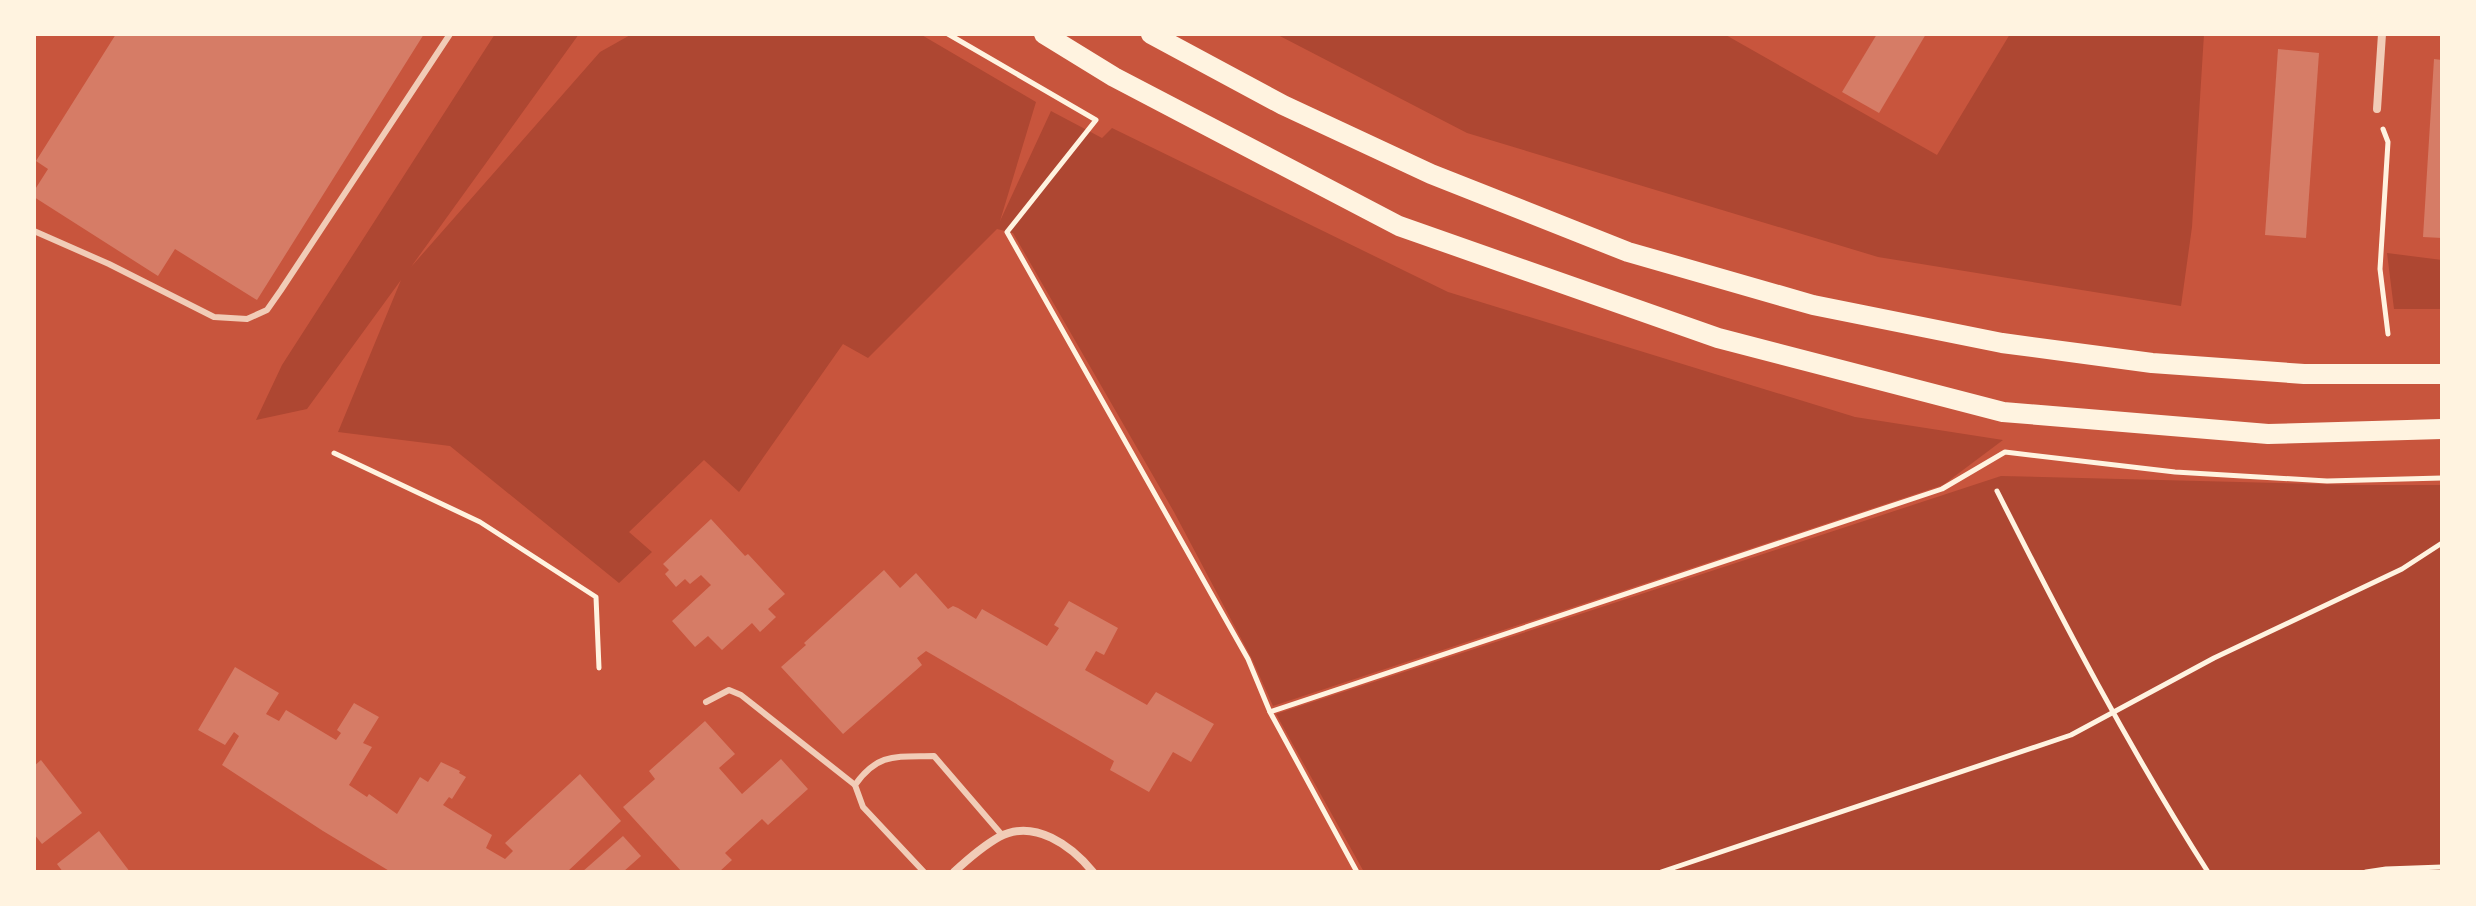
<svg xmlns="http://www.w3.org/2000/svg" width="2476" height="906" viewBox="0 0 2476 906" font-family="'Titillium Web',sans-serif">
  <rect width="100%" height="100%" fill="#c8553d"/>
  <!-- green -->
  <g fill="#ae4732">
    <path d="M495,34H579L411,267L600,52L632,34H920L1036,102L1000,221L1051,111L1102,138L1112,128L1448,292L1855,417L2003,440L1943,485L1273,706L1252,659L1174,512L1013,233L997,229L868,358L843,344L739,492L704,460L629,532L652,552L619,583L450,446L338,432L401,280L307,409L256,420L282,365Z"/>
    <path d="M1276,34H1724L1937,155L2010,34H2204L2192,227L2181,306L1878,257L1467,133Z"/>
    <path d="M2387,253L2442,260V309H2394Z"/>
    <path d="M2001,476L2360,485H2442V872H1364L1276,714Z"/>
  </g>
  <!-- building -->
  <g fill="#d67c66">
    <path d="M116,34H424L257,300L175,249L158,276L34,197V191L48,169L36,161Z"/>
    <path d="M1877,34H1926L1879,113L1842,92Z"/>
    <path d="M2278,49L2319,53L2306,238L2265,235Z"/>
    <path d="M2434,59L2442,60V238L2423,237Z"/>
    <path d="M711,519L745,556L748,554L785,594L768,609L776,617L760,632L752,623L722,650L708,636L695,647L672,621L711,585L701,575L690,584L685,579L676,587L665,574L669,570L663,564Z"/>
    <path d="M884,570L900,588L916,573L948,609L953,606L958,608L976,619L982,609L1047,646L1059,628L1054,625L1069,601L1118,628L1104,655L1096,651L1085,670L1147,705L1156,692L1214,724L1191,762L1173,752L1149,792L1110,770L1114,761L926,651L917,658L922,665L843,734L781,667L806,645L804,643Z"/>
    <path d="M235,667L279,693L266,714L279,721L286,710L336,740L341,733L337,730L354,703L379,717L363,743L372,747L349,785L367,797L369,794L397,814L420,777L428,782L441,762L460,771L459,773L466,777L452,799L449,797L443,805L492,835L486,848L505,859L513,851L505,843L580,774L621,821L567,872H391L323,831L222,765L239,736L234,732L225,745L198,730Z"/>
    <path d="M705,721L735,754L719,768L742,794L781,759L808,789L768,825L762,819L725,853L732,860L719,872H682L623,807L655,779L649,771Z"/>
    <path d="M41,760L82,813L42,844L34,834V766Z"/>
    <path d="M99,831L130,872H63L57,864Z"/>
    <path d="M623,836L641,856L623,872H582Z"/>
  </g>
  <g fill="none" stroke-linecap="round" stroke-linejoin="round">
    <!-- path -->
    <g stroke="#fff3e0" stroke-width="5">
      <path d="M948,34L1096,120L1007,232L1248,659L1270,712L1357,872"/>
      <path d="M2383,129L2388,142L2380,269L2388,334"/>
      <path d="M334,453L480,522L596,597L599,668"/>
      <path d="M1997,491C2062,620 2130,750 2208,872"/>
      <path d="M1270,712L1942,489L2005,452L2175,472L2327,481L2442,478"/>
      <path d="M1661,872L2071,735L2214,658L2402,569L2442,543"/>
      <path d="M2366,872L2386,869L2442,867"/>
    </g>
    <!-- service -->
    <g stroke="#f1ccb7" stroke-width="6">
      <path d="M34,231L109,264L214,317L247,319L267,310L281,290L450,34"/>
      <path d="M706,702L729,690L741,695L855,785"/>
      <path d="M924,872L863,807L855,785C878,752 897,757 934,756L1002,835"/>
    </g>
    <!-- minor -->
    <g stroke="#f1ccb7" stroke-width="8">
      <path d="M2377,109L2382,34"/>
      <path d="M954,872C968,859 983,846 999,837C1034,818 1072,846 1093,872"/>
    </g>
    <!-- primary -->
    <g stroke="#fff3e0" stroke-width="20">
      <path d="M1044,34L1114,77L1399,226L1718,338L2003,412L2268,434L2442,429"/>
      <path d="M1151,34L1283,105L1431,174L1628,252L1813,305L2002,343L2152,363L2304,374H2442"/>
    </g>
  </g>
  <!-- border -->
  <rect width="2476" height="906" fill="none" stroke="#fff3e0" stroke-width="72"/>
</svg>
